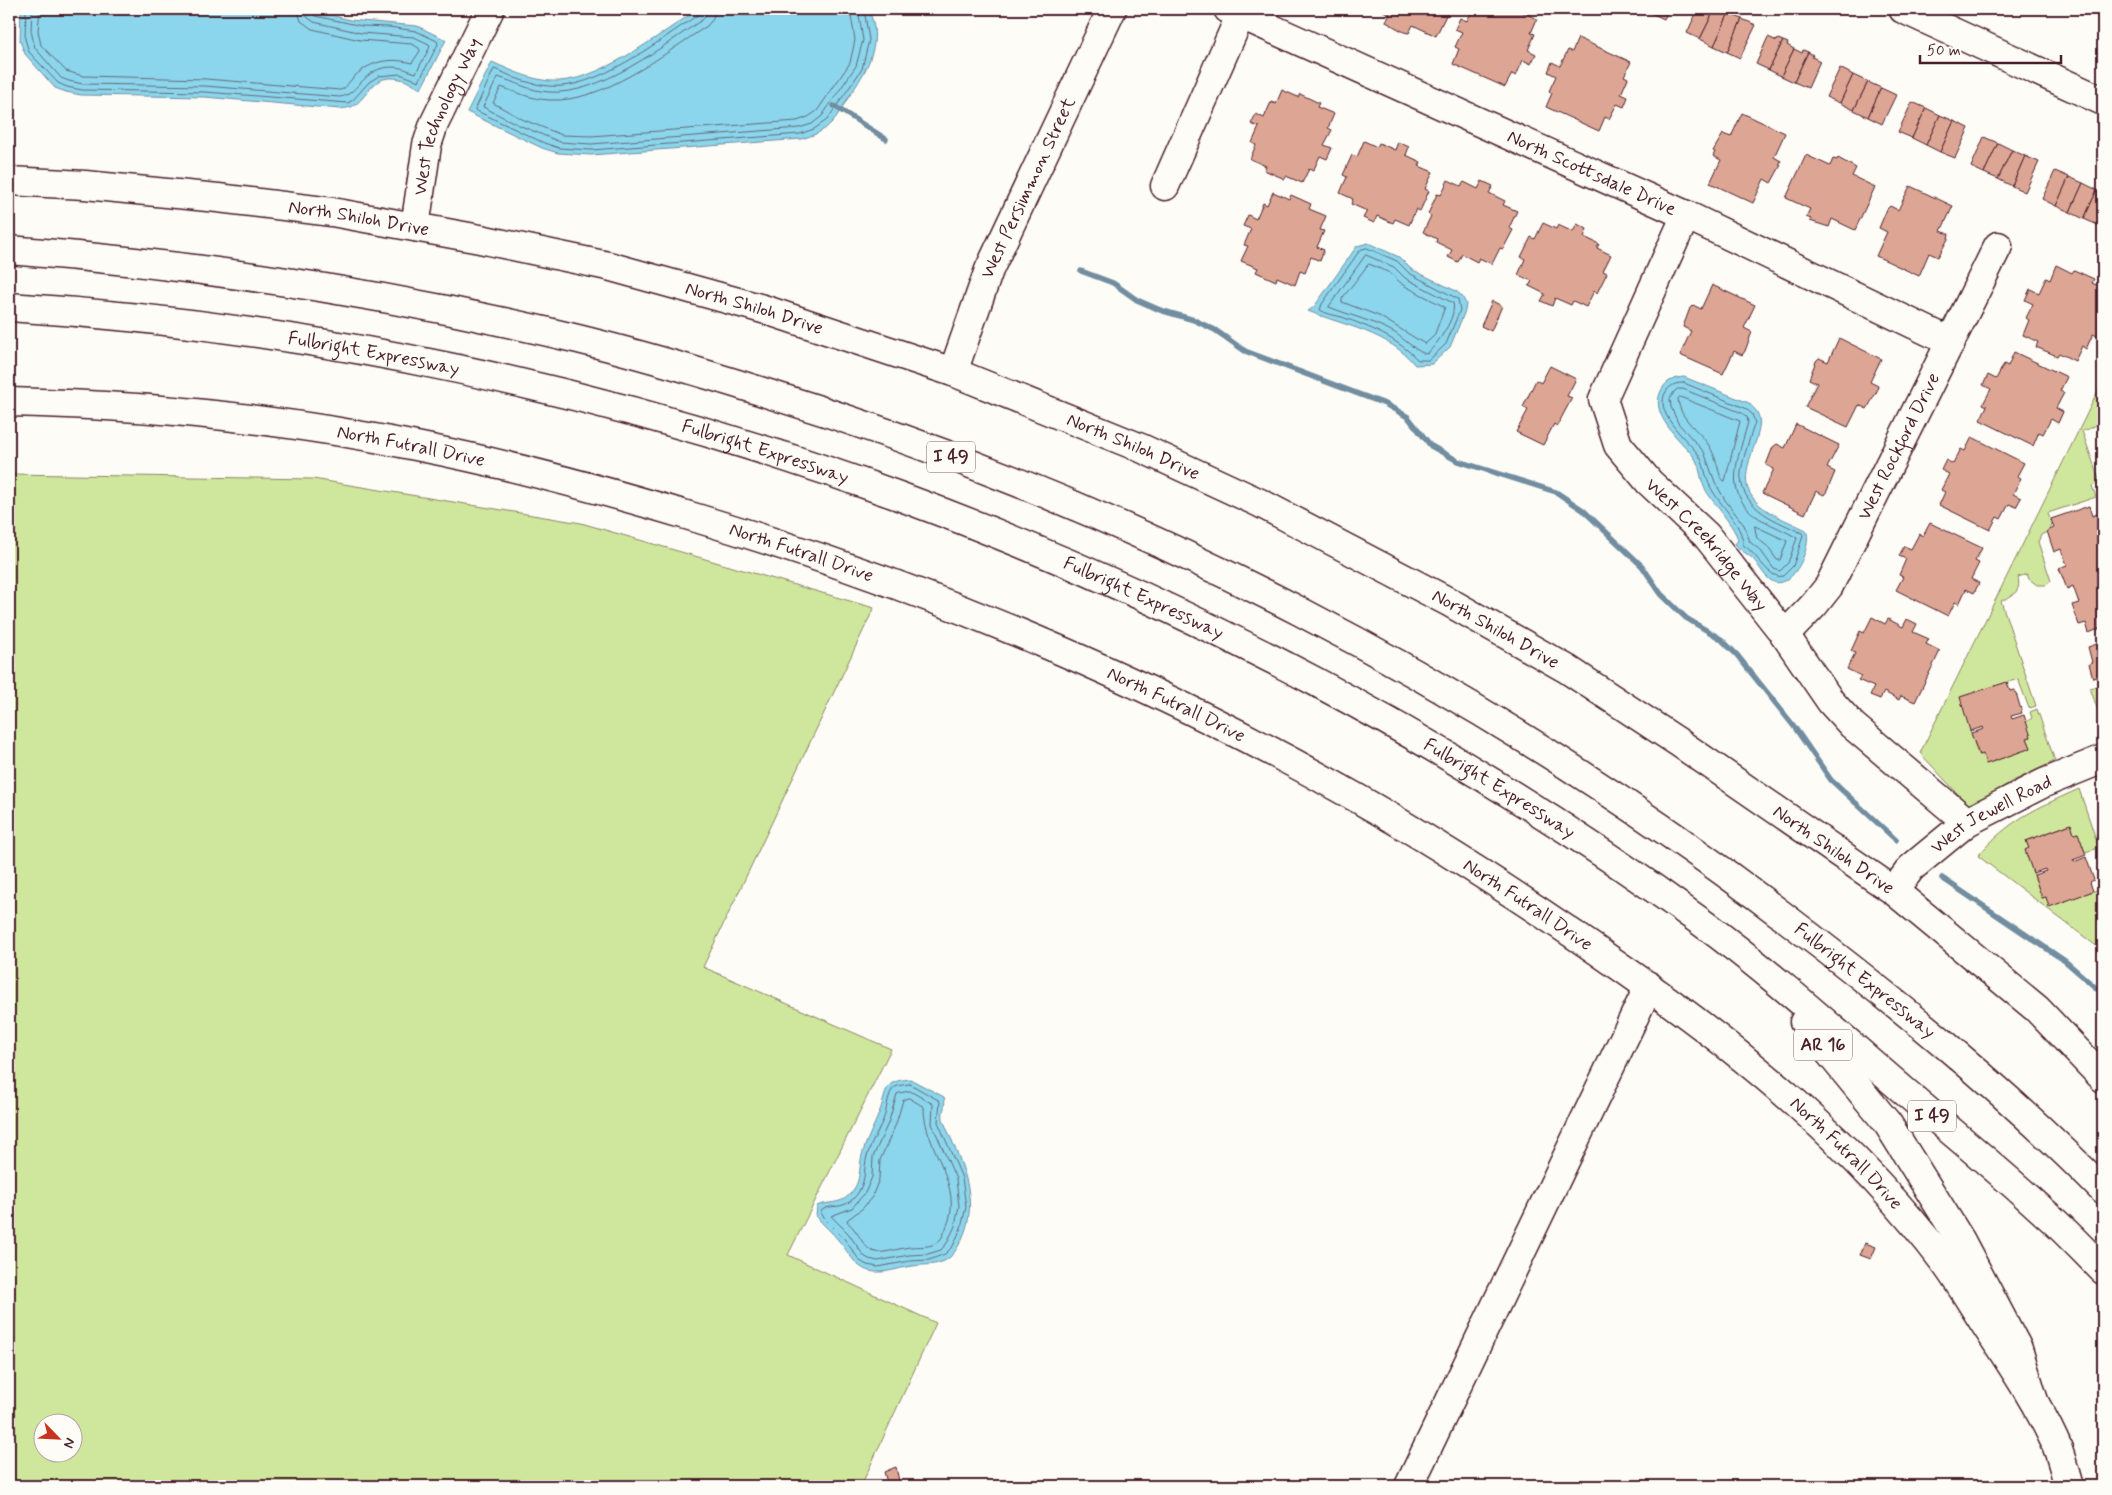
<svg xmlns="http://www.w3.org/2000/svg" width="2112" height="1495" viewBox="0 0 2112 1495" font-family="Mynerve,sans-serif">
  <rect width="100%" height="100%" fill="#fdfcf7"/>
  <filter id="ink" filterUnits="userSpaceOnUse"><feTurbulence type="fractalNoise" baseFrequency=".02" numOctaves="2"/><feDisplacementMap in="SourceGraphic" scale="10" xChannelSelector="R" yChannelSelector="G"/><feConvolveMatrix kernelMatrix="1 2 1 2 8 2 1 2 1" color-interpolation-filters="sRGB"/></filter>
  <g filter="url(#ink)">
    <!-- green -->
    <g fill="#cfe79c" stroke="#8c8364" fill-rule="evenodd">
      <path d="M2103,381V411L2101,412C2101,425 2093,428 2082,431L2100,482L2092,486L2096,497L2048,513L2052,526L2047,532L2041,535L2038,542L2051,581L2046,585H2037L2029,579L2027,574L2018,577C2021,592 2014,595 2001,601L2036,706L2029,708L2018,679L1960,697L1978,755L1983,754L1986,764L2031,748L2027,738L2031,737L2026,722L2032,718L2030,712L2037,709L2055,761L2011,782L1970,807L1920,753Z"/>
      <path d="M9,474L313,479L581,523L874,608L703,967L891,1049L788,1255L936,1323L861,1486H9ZM72,1422V1452H42V1422Z"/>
      <path d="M2103,684V725L2090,688Z"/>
      <path d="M2079,789L2099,848L2085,852L2078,833L2074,834L2070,824L2026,841L2029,848L2025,850L2042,898L2046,897L2049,906L2103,888V951L1978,856C2008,820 2037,808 2079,789Z"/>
    </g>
    <!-- water -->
    <g fill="#8bd6ec" stroke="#718d9f">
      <path d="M21,9H308L350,20L417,26L446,40L421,89C414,86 407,80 400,79C373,73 370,94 355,105C351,108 345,108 340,109L205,97L81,95L66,92L55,88L25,54L20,41Z"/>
      <path d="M699,9H868C885,41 866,72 848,98C843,106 838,116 831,123C823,132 812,136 801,139L591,155L558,153L542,148L467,112L492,62C510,70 529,79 550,81C596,85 660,33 699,9Z"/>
      <path d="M1368,243L1399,257L1411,269L1456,291L1462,296L1466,304L1465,311L1450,347L1432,364L1415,365C1388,332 1345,326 1308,311L1314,307L1357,246Z"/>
      <path d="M1684,377L1749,403C1751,406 1755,409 1757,412C1769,434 1732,472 1753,498C1764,513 1789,521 1806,530C1813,544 1794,589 1774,582C1764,578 1760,566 1753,559C1747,553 1740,551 1735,544L1738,540C1736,528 1713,503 1705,489C1700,479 1700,465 1694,457C1681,440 1647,414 1662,389C1667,380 1675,378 1684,377Z"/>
      <path d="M910,1079L944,1097C947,1105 940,1114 944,1122C960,1160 981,1198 962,1239C958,1247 954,1255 946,1260C935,1266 925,1264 913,1266C902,1267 890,1272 879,1272C857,1273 851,1255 839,1241C832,1232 823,1225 816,1216L817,1206C828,1201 840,1205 849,1195C862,1182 858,1171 862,1155C867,1137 878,1120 883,1101C885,1096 885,1090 888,1087C893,1080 903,1080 910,1079Z"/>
    </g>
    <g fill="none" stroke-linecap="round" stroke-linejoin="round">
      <!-- shore -->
      <g stroke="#646878" stroke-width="1">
        <path d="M26,9L25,39L29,52L58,83L67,87L82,90L205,92L348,103L353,100L369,82L379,76L400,74L419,81L438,44L437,41L416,31L389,27L362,26L315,16L311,9"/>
        <path d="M32,9L31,31L35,48L61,78L69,81L83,84L205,86L340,97C360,95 364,61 401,68C406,69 411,72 416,73L430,47L429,44L414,37L361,33L314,22L307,17L305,9"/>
        <path d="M40,9L38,31L41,45L66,71L83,76L206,79L340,90C346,89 347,84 351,80C368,61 389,57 412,63L420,51L419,48L412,44L360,40L312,29L301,21L297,9"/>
        <path d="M701,9L698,15C659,40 596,91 549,86C538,85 525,82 515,78C508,75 501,71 494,69L475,110L544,143L559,148L591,150L800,134L814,129L827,120L862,69L869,40L864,9"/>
        <path d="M707,9L706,16L702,20C661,47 599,96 549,92C530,91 515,82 498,77L483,107L521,126L560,142L591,144L799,128L812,124L822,116L856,66L863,40L858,9"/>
        <path d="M715,9L713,19L707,26C662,55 603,103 549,100C532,99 517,93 501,87L493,103L524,120L562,135L591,136L797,121L808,117L817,111L850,63L855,40L850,9"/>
        <path d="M1367,248L1397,261L1409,273L1458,299L1460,310L1446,344L1429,360H1418C1397,338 1370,327 1342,317C1334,315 1326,314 1320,310L1322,304L1360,250Z"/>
        <path d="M1366,255L1394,267L1405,278L1453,303C1457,318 1437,344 1427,354C1419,354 1403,338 1395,333C1374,321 1351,316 1329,307Z"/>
        <path d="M1369,264L1390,273L1403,285L1445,307L1434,336L1425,344L1379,316L1342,302V299Z"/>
        <path d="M1684,383L1745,408L1752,414L1755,422C1751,435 1739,468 1741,479C1744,510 1777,521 1802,533L1803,536L1793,566L1783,576C1769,580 1757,553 1743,545C1743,524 1719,505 1710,486C1705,477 1705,463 1698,454C1687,439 1651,412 1667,390C1672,384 1677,383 1684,383Z"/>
        <path d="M1678,389H1683L1742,413L1747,417L1748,422C1738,460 1720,495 1762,520C1773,526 1786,531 1797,538L1788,563L1780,571L1774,569L1761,551L1750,542L1744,525L1725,500L1715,482L1704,452L1678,423L1671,407L1670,399L1674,392Z"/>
        <path d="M1680,397L1740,421L1725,481L1721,479C1718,469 1716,458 1711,449C1701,430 1680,422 1678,399Z"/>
        <path d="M1755,526L1787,541L1780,560H1777L1767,546L1757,538Z"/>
        <path d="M910,1084L940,1101L938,1122L962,1178L966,1207L961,1228L953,1246L945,1254L929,1260L910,1261L878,1267L867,1265L860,1261L843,1237L821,1215V1211C831,1202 844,1213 858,1193C867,1178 863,1170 867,1156C871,1143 878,1132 883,1120C887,1111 887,1098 892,1090C895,1085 904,1085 910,1084Z"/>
        <path d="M910,1091L933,1104L932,1124L956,1179L959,1206L955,1226L947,1243L941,1250L928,1254L909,1255L878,1261L869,1259L864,1256L848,1233L831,1216L852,1208L865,1193L872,1177L873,1157L889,1121L897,1094Z"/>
        <path d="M909,1098L924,1107C923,1148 966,1185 946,1228C944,1233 942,1240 936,1243C928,1248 919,1246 910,1247C901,1248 893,1251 884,1252C866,1255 863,1240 854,1229C851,1225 848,1224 847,1220L863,1208L872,1197L879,1179L880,1160L896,1124L903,1100Z"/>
      </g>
      <!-- stream -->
      <g stroke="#718d9f" stroke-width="5.5">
        <path d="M834,106L886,139"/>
        <path d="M1081,271L1113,283L1137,300L1160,310L1194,320L1215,330L1245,351L1385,404L1408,417L1431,446L1458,461L1556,492L1583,510L1642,566L1661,594L1686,618L1721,639L1737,655L1793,725L1831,780L1896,840"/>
        <path d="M1942,878L2065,961L2103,994"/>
      </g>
    </g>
    <!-- building -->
    <g fill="#dda694" stroke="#4a1f2b">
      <path d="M1378,9H1449L1436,36L1413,25L1409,33L1404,32L1386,22L1390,14Z"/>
      <path d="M1473,9H1516L1537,19L1531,33L1535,34L1528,50L1536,54L1531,64L1523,60L1516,76L1512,74L1505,87L1453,64L1459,49L1455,47L1462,32L1455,29L1460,18L1467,21Z"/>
      <path d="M1653,9H1669L1664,19L1651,13Z"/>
      <path d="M1698,9H1715L1700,39L1687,33Z"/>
      <path d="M1715,9H1721L1729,13L1714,46L1700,39Z"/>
      <path d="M1729,13L1742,19L1727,52L1714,46Z"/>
      <path d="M1742,19L1756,25L1740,58L1727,52Z"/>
      <path d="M1768,37L1777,41L1778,39L1783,41L1769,70L1756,64Z"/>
      <path d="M1578,38L1631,62L1624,76L1628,78L1621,94L1628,97L1624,107L1617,104L1609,119L1605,117L1599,131L1546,107L1552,93L1549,91L1556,76L1548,72L1552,62L1560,66L1568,50L1572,52Z"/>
      <path d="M1783,41L1788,43L1787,45L1794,49L1781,76L1769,70Z"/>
      <path d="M1794,49L1802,53L1803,50L1808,52L1794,82L1781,76Z"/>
      <path d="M1808,52L1813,55L1812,57L1820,61L1808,88L1794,82Z"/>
      <path d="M1840,68L1853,75L1840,103L1826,97Z"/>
      <path d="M1853,75L1868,82L1854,110L1840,103Z"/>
      <path d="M1868,82L1881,88L1868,117L1854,110Z"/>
      <path d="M1881,88L1896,95L1882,124L1868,117Z"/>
      <path d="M1282,90L1298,97L1300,94L1319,103L1317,107L1334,114L1328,128L1332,130L1324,145L1332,148L1327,159L1320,156L1313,171L1309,169L1302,183L1286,176L1285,179L1264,170L1266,166L1250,159L1256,145L1252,143L1259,127L1251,124L1256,114L1264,118L1271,102L1276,104Z"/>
      <path d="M1912,102L1926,108L1912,138L1898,132Z"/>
      <path d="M1926,108L1940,115L1926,145L1912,138Z"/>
      <path d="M1742,113L1785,133L1774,157L1781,161L1779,165H1781L1771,183L1764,179L1753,203L1710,183L1721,160L1713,156L1715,152L1713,151L1723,134L1731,137Z"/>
      <path d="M1940,115L1954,121L1940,152L1926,145Z"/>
      <path d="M1954,121L1969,128L1955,158L1940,152Z"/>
      <path d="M1984,137L1998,143L1984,173L1971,167Z"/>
      <path d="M1364,141L1377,147L1379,143L1395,150L1398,142L1409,147L1406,155L1421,162L1419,166L1433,172L1425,189L1429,191L1420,211L1416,209L1409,225L1395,219L1393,223L1377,216L1374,223L1363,218L1367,211L1351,204L1353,199L1340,193L1347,177L1343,175L1352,155L1357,157Z"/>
      <path d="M1998,143L2012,150L1998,179L1984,173Z"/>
      <path d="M2012,150L2025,156L2012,186L1998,179Z"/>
      <path d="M1806,155L1830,166L1833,159L1837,160L1838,158L1856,168L1852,176L1875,187L1855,230L1832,219L1829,227L1810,221L1811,219L1806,217L1810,209L1786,198Z"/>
      <path d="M2025,156L2039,162L2025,192L2012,186Z"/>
      <path d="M2055,171L2069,177L2056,206L2042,199Z"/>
      <path d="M2069,177L2083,183L2070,212L2056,206Z"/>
      <path d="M1448,180L1461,186L1464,182L1478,189L1482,181L1493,186L1489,193L1505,201L1503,205L1517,211L1509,228L1513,230L1503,249L1500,248L1492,264L1479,258L1477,262L1462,254L1458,262L1448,257L1452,250L1436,242L1437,239L1423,232L1431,216L1428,214L1437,194L1441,195Z"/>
      <path d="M2083,183L2097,190L2084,219L2070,212Z"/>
      <path d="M1910,186L1953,206L1941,231L1949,234L1948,239L1938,257L1929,253L1919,276L1876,256L1887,232L1879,228L1887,209L1890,206L1898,210Z"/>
      <path d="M2097,190L2103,193V214L2098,225L2084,219Z"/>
      <path d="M1273,192L1289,199L1291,195L1311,204L1309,209L1326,216L1320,230L1324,231L1317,247L1324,250L1320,261L1311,257L1305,273L1300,271L1295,285L1277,277L1276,281L1256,272L1258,268L1241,261L1248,246L1244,245L1251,229L1243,226L1248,215L1256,219L1263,203L1267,205Z"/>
      <path d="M1543,223L1556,229L1558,225L1573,232L1577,224L1587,229L1584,237L1599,244L1597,248L1611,255L1603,271L1607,273L1597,293L1594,291L1586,307L1573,301L1571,305L1555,298L1552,306L1541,301L1545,294L1529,286L1532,281L1518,275L1525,259L1521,257L1531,237L1535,239Z"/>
      <path d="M2056,265L2072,273L2074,270L2094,279L2092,283L2103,288V313L2099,323L2103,325V332L2101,338L2093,334L2086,349L2082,346L2075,361L2059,353L2057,356L2036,347L2038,342L2023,335L2029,320L2026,318L2033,304L2025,300L2030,289L2039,293L2046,278L2050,280Z"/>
      <path d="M1712,285L1755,305L1744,328L1752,332L1745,351L1742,355L1734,351L1723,374L1680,355L1691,331L1683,327L1690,308L1693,305L1701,309Z"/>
      <path d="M1492,301L1502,306L1491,331L1481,326Z"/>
      <path d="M1839,338L1881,359L1870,382L1878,386L1877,391L1867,409L1859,405L1848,427L1805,407L1817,383L1809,379L1816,361L1819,358L1828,362Z"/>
      <path d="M2014,352L2067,377L2060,391L2064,393L2056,408L2063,412L2058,423L2051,419L2043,434L2039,432L2033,446L1980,420L1987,406L1983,404L1991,389L1983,385L1988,375L1996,379L2004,364L2008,366Z"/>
      <path d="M1550,366L1576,379L1567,396L1572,398L1557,426L1554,424L1543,445L1516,432L1528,410L1523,407L1536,380L1541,383Z"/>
      <path d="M1796,424L1839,445L1827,468L1835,472L1827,491L1824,495L1816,491L1805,514L1762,493L1774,469L1766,465L1773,447L1777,444L1785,448Z"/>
      <path d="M1972,437L2024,463L2017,476L2021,478L2013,494L2021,498L2016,507L2009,504L2001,519L1997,517L1990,530L1939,505L1945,492L1941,490L1949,474L1941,470L1946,460L1953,464L1961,449L1965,451Z"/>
      <path d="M2089,506L2092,516L2100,513L2103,522V535L2099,537L2103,548V627L2089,633L2086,623L2079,625L2072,605L2079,603L2073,586L2067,589L2059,568L2067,565L2061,549L2054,552L2047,531L2054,528L2051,519Z"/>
      <path d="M1930,523L1982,548L1975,561L1979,563L1971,579L1979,583L1974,593L1966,589L1959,604L1955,602L1948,616L1896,590L1903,577L1899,575L1906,559L1899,556L1904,546L1911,549L1919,534L1923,536Z"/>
      <path d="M1872,617L1885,624L1888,619L1903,627L1907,619L1917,624L1913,632L1929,639L1926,644L1940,651L1915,702L1901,696L1899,700L1884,692L1880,699L1870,695L1874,687L1858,680L1861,676L1847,669L1855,653L1851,651L1860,631L1864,633Z"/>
      <path d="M2103,642V675L2093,678L2089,664L2092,662L2088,647Z"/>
      <path d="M2007,682L2010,691L2015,690L2022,713L2011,716L2012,719L2024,715L2031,737L2027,738L2031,748L1986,764L1983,754L1979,755L1971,733L1984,729L1983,727L1970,731L1960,697Z"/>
      <path d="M2071,824L2074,834L2078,833L2086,855L2073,860L2074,862L2086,857L2094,880L2090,882L2093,891L2049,907L2046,897L2042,898L2034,875L2046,871L2045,869L2033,873L2025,850L2029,848L2026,841Z"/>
      <path d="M1865,1243L1876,1247L1871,1259L1860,1255Z"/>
      <path d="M896,1467L900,1486H888L884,1472Z"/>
    </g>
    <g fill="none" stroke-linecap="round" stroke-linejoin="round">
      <!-- minor casing -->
      <g stroke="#4a1f2b" stroke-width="31">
        <g id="minor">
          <path id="s1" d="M1228,9L1686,215L1951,342"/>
          <path d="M1903,9L2103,101"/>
          <path d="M1165,186L1241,14"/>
          <path id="s2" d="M1686,215L1603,399L1618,445L1649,482L1706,535L1785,635L1831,702L1852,725L1967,822"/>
          <path id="s3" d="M415,227L427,145L434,124L490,9"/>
          <path id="s4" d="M953,372L989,270L1112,9"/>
          <path id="s5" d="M1785,635L1814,605L1829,586L1998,246"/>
          <path id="s6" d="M1894,891L1911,868L1967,822L2044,783L2103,759"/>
          <path d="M1409,1486L1649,986"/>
        </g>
      </g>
      <!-- major casing -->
      <g stroke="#4a1f2b" stroke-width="31">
        <g id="major">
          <path id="s7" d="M9,181L85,185L218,198L332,212L480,239L608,266L763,309L953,372L1141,448L1260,503L1449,602L1567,669L1678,742L1894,891L2037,1009L2103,1078"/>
          <path id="s8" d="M9,402C147,405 286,419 421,447C513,465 603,490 693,517C923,586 1146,678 1355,797C1447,849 1535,907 1622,968C1742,1051 1857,1146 1945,1263C1962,1286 1976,1311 1992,1335C2014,1369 2037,1403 2054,1440C2061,1454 2064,1471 2069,1486"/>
        </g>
      </g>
      <!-- highway casing -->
      <g stroke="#4a1f2b" stroke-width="31">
        <g id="highway">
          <path id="s9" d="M9,250C201,265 391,294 578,339C639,354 700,372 760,391C1131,505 1482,686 1791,922C1900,1005 2007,1092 2103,1190"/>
          <path id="s10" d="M9,307C612,345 1212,567 1701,922C1774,975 1841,1037 1910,1096C1955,1135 2001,1172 2044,1212C2065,1230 2084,1251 2103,1270"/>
          <path d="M1804,1022L1888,1124L1961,1241L2018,1349L2034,1401"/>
        </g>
      </g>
      <!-- minor -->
      <use href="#minor" stroke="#fdfcf7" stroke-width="28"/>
      <!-- major -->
      <use href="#major" stroke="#fdfcf7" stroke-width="28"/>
      <!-- highway -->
      <use href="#highway" stroke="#fdfcf7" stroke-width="28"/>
    </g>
  </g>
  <g text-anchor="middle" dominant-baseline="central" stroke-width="4" stroke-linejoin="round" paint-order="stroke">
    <!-- shield labels -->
    <g fill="#fdfcf7" stroke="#806168" stroke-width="1">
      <rect x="927" y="441.5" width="48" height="31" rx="4"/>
      <rect x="1794" y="1029.5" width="58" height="31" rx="4"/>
      <rect x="1908" y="1100.5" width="48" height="31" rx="4"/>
    </g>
    <g font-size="18" font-weight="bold" fill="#4a1f2b">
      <text x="951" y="457">I 49</text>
      <text x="1823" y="1045">AR 16</text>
      <text x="1932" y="1116">I 49</text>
    </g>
    <!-- street labels -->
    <g font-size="19" fill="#4a1f2b" stroke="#fdfcf7">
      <text stroke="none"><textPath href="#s3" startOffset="116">West Technology Way</textPath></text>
      <text stroke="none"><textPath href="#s1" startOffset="399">North Scottsdale Drive</textPath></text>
      <text stroke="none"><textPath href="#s4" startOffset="199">West Persimmon Street</textPath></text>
      <text stroke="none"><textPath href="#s7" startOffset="352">North Shiloh Drive</textPath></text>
      <text stroke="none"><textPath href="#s7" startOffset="758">North Shiloh Drive</textPath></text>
      <text stroke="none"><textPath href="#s10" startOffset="368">Fulbright Expressway</textPath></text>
      <text stroke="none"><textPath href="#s5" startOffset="222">West Rockford Drive</textPath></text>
      <text stroke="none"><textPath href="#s8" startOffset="405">North Futrall Drive</textPath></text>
      <text stroke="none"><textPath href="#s7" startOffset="1162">North Shiloh Drive</textPath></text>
      <text stroke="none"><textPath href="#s10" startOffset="772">Fulbright Expressway</textPath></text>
      <text stroke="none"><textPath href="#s2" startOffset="384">West Creekridge Way</textPath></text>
      <text stroke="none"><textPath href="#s8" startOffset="810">North Futrall Drive</textPath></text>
      <text stroke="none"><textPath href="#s10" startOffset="1178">Fulbright Expressway</textPath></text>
      <text stroke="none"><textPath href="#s7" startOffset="1568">North Shiloh Drive</textPath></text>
      <text stroke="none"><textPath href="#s8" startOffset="1215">North Futrall Drive</textPath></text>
      <text stroke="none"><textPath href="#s10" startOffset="1582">Fulbright Expressway</textPath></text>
      <text stroke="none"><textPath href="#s6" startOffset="126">West Jewell Road</textPath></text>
      <text stroke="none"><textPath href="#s7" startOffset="1972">North Shiloh Drive</textPath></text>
      <text stroke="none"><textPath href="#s8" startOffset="1620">North Futrall Drive</textPath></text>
      <text stroke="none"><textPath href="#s9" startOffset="2026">Fulbright Expressway</textPath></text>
      <text stroke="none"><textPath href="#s8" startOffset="2025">North Futrall Drive</textPath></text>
    </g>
  </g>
  <!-- margin -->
  <rect width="2112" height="1495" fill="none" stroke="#fdfcf7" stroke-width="30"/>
  <rect x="15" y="15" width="2082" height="1465" fill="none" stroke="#4a1f2b" stroke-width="2" filter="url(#ink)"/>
  <!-- north arrow -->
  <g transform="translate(58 1438) rotate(114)"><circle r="24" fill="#fdfcf7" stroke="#b5a4a5"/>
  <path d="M0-4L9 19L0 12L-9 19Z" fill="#c8321e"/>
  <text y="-8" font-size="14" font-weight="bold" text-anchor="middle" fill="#4a1f2b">N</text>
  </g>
  <!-- scale -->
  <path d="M1920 55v8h141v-8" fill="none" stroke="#4a1f2b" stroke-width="2.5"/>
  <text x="1927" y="55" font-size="15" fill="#4a1f2b" stroke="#fdfcf7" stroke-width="4" paint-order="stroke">50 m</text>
</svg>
